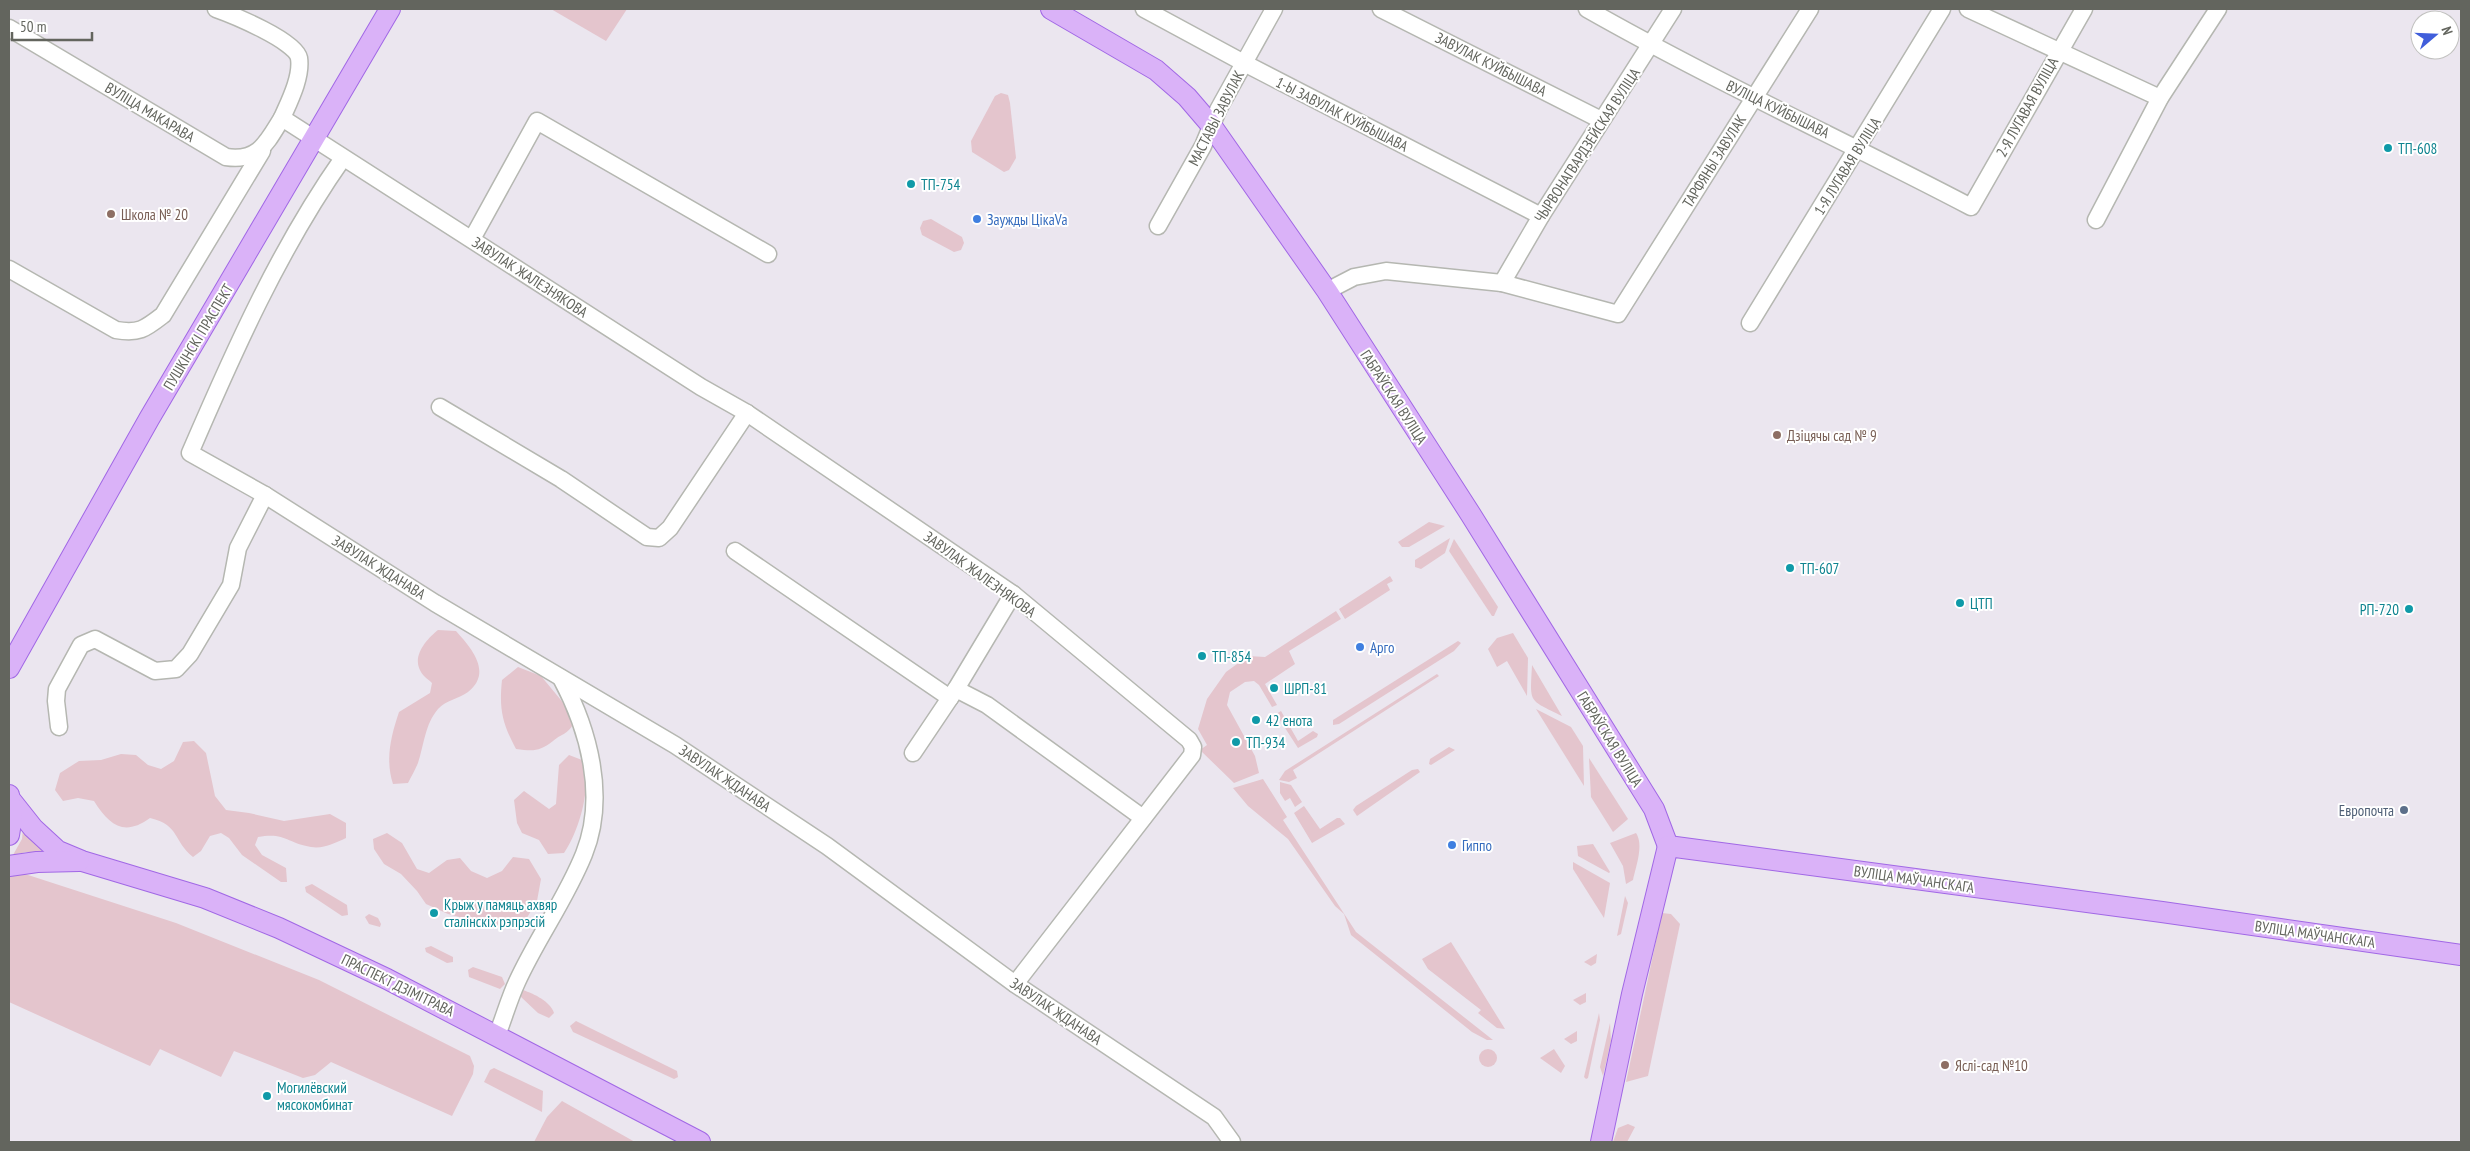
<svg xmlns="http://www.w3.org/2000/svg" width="2470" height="1151" viewBox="0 0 2470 1151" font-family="'PT Sans Narrow',sans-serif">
  <rect width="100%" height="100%" fill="#ebe6ef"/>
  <!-- green -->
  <g fill="#e4c5cd">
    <path d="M551,9H627L606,41Z"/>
    <path d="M1001,93L1008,95L1010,103L1016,158L1009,170L1004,172L972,152L971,141L995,96Z"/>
    <path d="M931,219L962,237L964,243L961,250L954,252L922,235L920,228L923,221Z"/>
    <path d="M1429,522L1445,526L1409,547H1402L1398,542Z"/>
    <path d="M1450,538L1445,553L1421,569L1415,567V560Z"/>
    <path d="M1454,539L1498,607L1494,616H1492L1449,551Z"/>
    <path d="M1390,576L1393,581L1387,584L1390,590L1345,619L1339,609Z"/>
    <path d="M1336,611L1341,619L1289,651L1295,664L1265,684L1277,705L1272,707L1259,685L1254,681L1245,682L1230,692L1227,705L1255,756L1259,773L1234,783L1200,750L1207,745L1198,729L1207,699L1226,672L1248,656L1265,657Z"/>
    <path d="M438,630L456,631C471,648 493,672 468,692C459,699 446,700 438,709C425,724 424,745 418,763C415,770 411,777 408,783L393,784C385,759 391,736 399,712L430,693L432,683C429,680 423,676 421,672C411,656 427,639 438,630Z"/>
    <path d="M1513,633L1528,658L1527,696L1507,661L1497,667L1488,649L1497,638Z"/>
    <path d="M1458,641L1461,643L1454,651L1339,724L1333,725V720Z"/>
    <path d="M1532,665L1562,716C1528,699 1530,704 1532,665Z"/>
    <path d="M518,667L541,676L570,711L574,723C566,736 564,732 553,741C539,752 533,751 516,749C502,723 499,709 502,680Z"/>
    <path d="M1437,674L1439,676L1293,770L1297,778L1289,782L1279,780L1285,771Z"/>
    <path d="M1536,709L1571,727L1583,746L1584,786Z"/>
    <path d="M1281,711L1298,741L1313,731L1318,734L1317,737L1298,748L1276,714Z"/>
    <path d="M194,741L206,753L215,796L226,810L249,813L284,821L330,814L346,823V838C335,843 324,849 311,847C287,843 285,832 258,837L255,845L262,855L286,868L287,882H281L242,855L229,838L221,833L210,836L201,851L193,857C173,841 180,825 150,818C124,837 109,825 94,801L78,798L63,801L55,790L60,773L79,761L101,760L121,754L136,755L148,765L161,769L174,761L183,742Z"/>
    <path d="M1449,747L1455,750L1431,765L1429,764L1430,759Z"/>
    <path d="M569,755L582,760C593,785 579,831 564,853L548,854L539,840L522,833L517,823L514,800L524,791L549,809L556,804L559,765Z"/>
    <path d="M1589,758L1628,819L1613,832L1591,797Z"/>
    <path d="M1418,769L1420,772L1357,816L1353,810L1356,806L1412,770Z"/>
    <path d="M1263,779L1287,817L1283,820L1356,932L1493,1040H1487L1472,1032L1351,935L1344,914L1335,906L1288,839L1248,806L1233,788Z"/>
    <path d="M1280,782L1291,785L1302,802L1295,807L1290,798L1285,801L1280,793Z"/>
    <path d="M1304,806L1320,829L1337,818H1340L1345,824L1312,843L1294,813Z"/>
    <path d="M23,828L55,854L26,852L13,855L22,839Z"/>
    <path d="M387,833L402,843L417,869L429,873L447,860L460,858L471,871L487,878L502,871L513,857L529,859L541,879L537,901L525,921L501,928L448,914L426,904L417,891L401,874L384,864L374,849L373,839Z"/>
    <path d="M1636,833C1644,845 1636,866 1633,880L1626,884L1623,866L1610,843Z"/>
    <path d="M1593,844L1610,872L1609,873L1578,856L1577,846Z"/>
    <path d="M1573,862L1610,883L1604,918L1573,869Z"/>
    <path d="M25,874L176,923L319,980L470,1056L474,1066L473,1074L452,1116L331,1062L315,1075L303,1078L234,1051L221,1077L160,1049L150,1066L9,1002V876Z"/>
    <path d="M312,884L347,905L348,915L342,916L306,892L305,887Z"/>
    <path d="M1625,896L1628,903L1621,934L1617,936Z"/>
    <path d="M1662,913L1671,914L1680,924L1648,1076L1626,1082Z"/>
    <path d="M369,914L378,918L381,924L380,927L369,924L365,917Z"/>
    <path d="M1451,942L1505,1029L1497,1028L1478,1013L1481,1010L1428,969L1422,959Z"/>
    <path d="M431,946L453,957V962L447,963L426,952L425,948Z"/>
    <path d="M1597,954L1596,963L1591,966L1584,962Z"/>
    <path d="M473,967L502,977L505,984L500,989L469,977L468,970Z"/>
    <path d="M523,990C534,994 550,1001 554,1013L549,1018L538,1013L520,996Z"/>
    <path d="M1586,993V1002L1580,1005L1573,1000Z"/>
    <path d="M1599,1013L1600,1020L1588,1078L1586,1079L1584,1077Z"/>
    <path d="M576,1021L669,1067L677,1071L678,1077L674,1079L573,1032L570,1026Z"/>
    <path d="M1610,1023L1611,1041L1603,1076L1600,1067Z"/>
    <path d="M1577,1031V1041L1571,1044L1564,1039Z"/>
    <circle cx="1488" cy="1058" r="9"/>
    <path d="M1554,1049L1565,1066L1561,1073L1540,1058Z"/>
    <path d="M494,1068L543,1091L542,1112L484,1082L490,1070Z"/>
    <path d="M562,1101L635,1142H534L547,1117Z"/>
    <path d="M1628,1124L1635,1127L1627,1142H1613L1618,1128Z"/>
  </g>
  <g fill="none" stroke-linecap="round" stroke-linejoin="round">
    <!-- minor casing -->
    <g stroke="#b5b7b1" stroke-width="19">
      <g id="minor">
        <path d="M216,9C233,15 296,41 299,58C302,77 289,102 282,118L701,387L747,413L1013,594L1189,740L1193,747L1192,755L1015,984"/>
        <path d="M1144,9L1244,63L1541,216"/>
        <path d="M1381,9L1601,120"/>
        <path d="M1587,9C1712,80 1843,140 1971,207L2084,9"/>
        <path d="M1968,9L2160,98"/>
        <path d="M9,28L226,157C259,162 267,142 282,118"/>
        <path d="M343,158C279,249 234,351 190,453L265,495L435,603L675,745L827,846L1015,984L1214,1117L1232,1142"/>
        <path d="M2096,220L2160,98L2218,9"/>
        <path d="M1158,226L1203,146L1218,110L1274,9"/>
        <path d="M472,239L537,121L768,254"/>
        <path d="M9,269L116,330C139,334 145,329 163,315L262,151"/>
        <path d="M1502,283L1541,216L1673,9"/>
        <path d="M1327,291L1354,277L1386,271L1502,283L1618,314L1810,9"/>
        <path d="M1750,323L1942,9"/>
        <path d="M440,407L561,479L647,537L659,538L670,528L747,413"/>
        <path d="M735,551L950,698"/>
        <path d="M956,689L987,705L1143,818"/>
        <path d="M59,727L56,701L57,689L81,645L95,639L155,671L176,669L190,654L231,585L238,548L265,495"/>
        <path d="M913,753L956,689L1013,594"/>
        <path d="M497,1035C504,1018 509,999 517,982C537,938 566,899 584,854C607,797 589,730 561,678"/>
      </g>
    </g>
    <!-- major casing -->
    <g stroke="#a168e5" stroke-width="22">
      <g id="major">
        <path d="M1051,9L1156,70L1187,97L1211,125L1327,291L1471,515L1654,809L1668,846"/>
        <path d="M9,668L149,419L390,9"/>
        <path d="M10,799L33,828L58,851L82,861L205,898L279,928L387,979L700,1142"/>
        <path d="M9,835L12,816L9,795"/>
        <path d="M9,866L37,862L79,861"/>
        <path d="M1601,1142L1632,994L1668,846L2162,912L2461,955"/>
      </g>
    </g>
    <!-- minor -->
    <use href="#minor" stroke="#fff" stroke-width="16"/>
    <!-- major -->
    <use href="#major" stroke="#dab2f8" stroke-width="20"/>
  </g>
  <!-- markers -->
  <g fill="#0f9aa8" stroke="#fff" stroke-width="2">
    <circle cx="2388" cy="148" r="5"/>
    <circle cx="911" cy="184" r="5"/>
    <circle cx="1790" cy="568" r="5"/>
    <circle cx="1960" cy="603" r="5"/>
    <circle cx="2409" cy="609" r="5"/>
    <circle cx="1202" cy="656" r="5"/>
    <circle cx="1274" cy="688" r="5"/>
    <circle cx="1256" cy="720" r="5"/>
    <circle cx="1236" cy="742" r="5"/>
    <circle cx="434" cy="913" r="5"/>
    <circle cx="267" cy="1096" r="5"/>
  </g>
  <g fill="#8d6e63" stroke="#fff" stroke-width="2">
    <circle cx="111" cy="214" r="5"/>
    <circle cx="1777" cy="435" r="5"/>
    <circle cx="1945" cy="1065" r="5"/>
  </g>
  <g fill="#3f7fe0" stroke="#fff" stroke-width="2">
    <circle cx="977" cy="219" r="5"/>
    <circle cx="1360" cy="647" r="5"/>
    <circle cx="1452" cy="845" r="5"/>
  </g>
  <circle fill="#5c6f8a" stroke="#fff" stroke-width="2" cx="2404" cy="810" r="5"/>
  <g text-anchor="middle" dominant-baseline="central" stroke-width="4" stroke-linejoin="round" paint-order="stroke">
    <!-- street labels -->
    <g font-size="15" fill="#63655e" stroke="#fff">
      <text transform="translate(1491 64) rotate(27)">ЗАВУЛАК КУЙБЫШАВА</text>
      <text transform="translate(2027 107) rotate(-61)">2-Я ЛУГАВАЯ ВУЛІЦА</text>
      <text transform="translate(1778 109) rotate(26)">ВУЛІЦА КУЙБЫШАВА</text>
      <text transform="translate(150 112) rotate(31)">ВУЛІЦА МАКАРАВА</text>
      <text transform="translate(1342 114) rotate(27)">1-Ы ЗАВУЛАК КУЙБЫШАВА</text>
      <text transform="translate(1216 118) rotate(-63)">МАСТАВЫ ЗАВУЛАК</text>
      <text transform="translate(1587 145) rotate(-57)">ЧЫРВОНАГВАРДЗЕЙСКАЯ ВУЛІЦА</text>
      <text transform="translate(1714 161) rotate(-58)">ТАРФЯНЫ ЗАВУЛАК</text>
      <text transform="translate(1847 166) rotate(-58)">1-Я ЛУГАВАЯ ВУЛІЦА</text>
      <text transform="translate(530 277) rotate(33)">ЗАВУЛАК ЖАЛЕЗНЯКОВА</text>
      <text transform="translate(198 337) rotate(-59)">ПУШКІНСКІ ПРАСПЕКТ</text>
      <text transform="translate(1394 397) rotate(57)">ГАБРАЎСКАЯ ВУЛІЦА</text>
      <text transform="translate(379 567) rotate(32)">ЗАВУЛАК ЖДАНАВА</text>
      <text transform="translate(980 574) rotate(36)">ЗАВУЛАК ЖАЛЕЗНЯКОВА</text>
      <text transform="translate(1610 739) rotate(58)">ГАБРАЎСКАЯ ВУЛІЦА</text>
      <text transform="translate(725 778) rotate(34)">ЗАВУЛАК ЖДАНАВА</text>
      <text transform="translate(1914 879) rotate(8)">ВУЛІЦА МАЎЧАНСКАГА</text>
      <text transform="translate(2315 934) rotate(8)">ВУЛІЦА МАЎЧАНСКАГА</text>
      <text transform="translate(398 985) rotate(26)">ПРАСПЕКТ ДЗІМІТРАВА</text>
      <text transform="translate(1056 1011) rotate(34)">ЗАВУЛАК ЖДАНАВА</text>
    </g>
    <!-- culture labels -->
    <g font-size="15" fill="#0d838f" stroke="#fff" text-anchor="start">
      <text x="2398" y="148">ТП-608</text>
      <text x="921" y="184">ТП-754</text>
      <text x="1800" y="568">ТП-607</text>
      <text x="1970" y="603">ЦТП</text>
      <text x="2399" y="609" text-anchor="end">РП-720</text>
      <text x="1212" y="656">ТП-854</text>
      <text x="1284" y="688">ШРП-81</text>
      <text x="1266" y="720">42 енота</text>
      <text x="1246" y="742">ТП-934</text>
      <text x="444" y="904">Крыж у памяць ахвяр<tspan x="444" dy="17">сталінскіх рэпрэсій</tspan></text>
      <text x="277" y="1087">Могилёвский<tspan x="277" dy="17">мясокомбинат</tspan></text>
    </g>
    <!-- education labels -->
    <g font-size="15" fill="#785e54" stroke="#fff" text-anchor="start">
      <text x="121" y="214">Школа № 20</text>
      <text x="1787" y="435">Дзіцячы сад № 9</text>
      <text x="1955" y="1065">Яслі-сад №10</text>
    </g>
    <!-- shop labels -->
    <g font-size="15" fill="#366cbe" stroke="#fff" text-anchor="start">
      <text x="987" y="219">Заужды ЦікаVа</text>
      <text x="1370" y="647">Арго</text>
      <text x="1462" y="845">Гиппо</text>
    </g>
    <!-- service labels -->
    <g font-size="15" fill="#4e5e75" stroke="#fff" text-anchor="end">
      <text x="2394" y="810">Европочта</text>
    </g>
  </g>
  <!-- border -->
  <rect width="2470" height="1151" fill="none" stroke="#63655e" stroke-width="20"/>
  <!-- north arrow -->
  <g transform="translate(2435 35) rotate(71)"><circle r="24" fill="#ffffff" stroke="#c1c1bf"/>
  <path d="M0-4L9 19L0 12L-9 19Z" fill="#405edb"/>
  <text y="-8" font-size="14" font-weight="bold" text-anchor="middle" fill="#63655e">N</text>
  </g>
  <!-- scale -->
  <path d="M12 32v8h80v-8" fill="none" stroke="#63655e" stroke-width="2.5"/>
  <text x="20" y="32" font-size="15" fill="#63655e" stroke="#ffffff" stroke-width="4" paint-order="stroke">50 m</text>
</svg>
